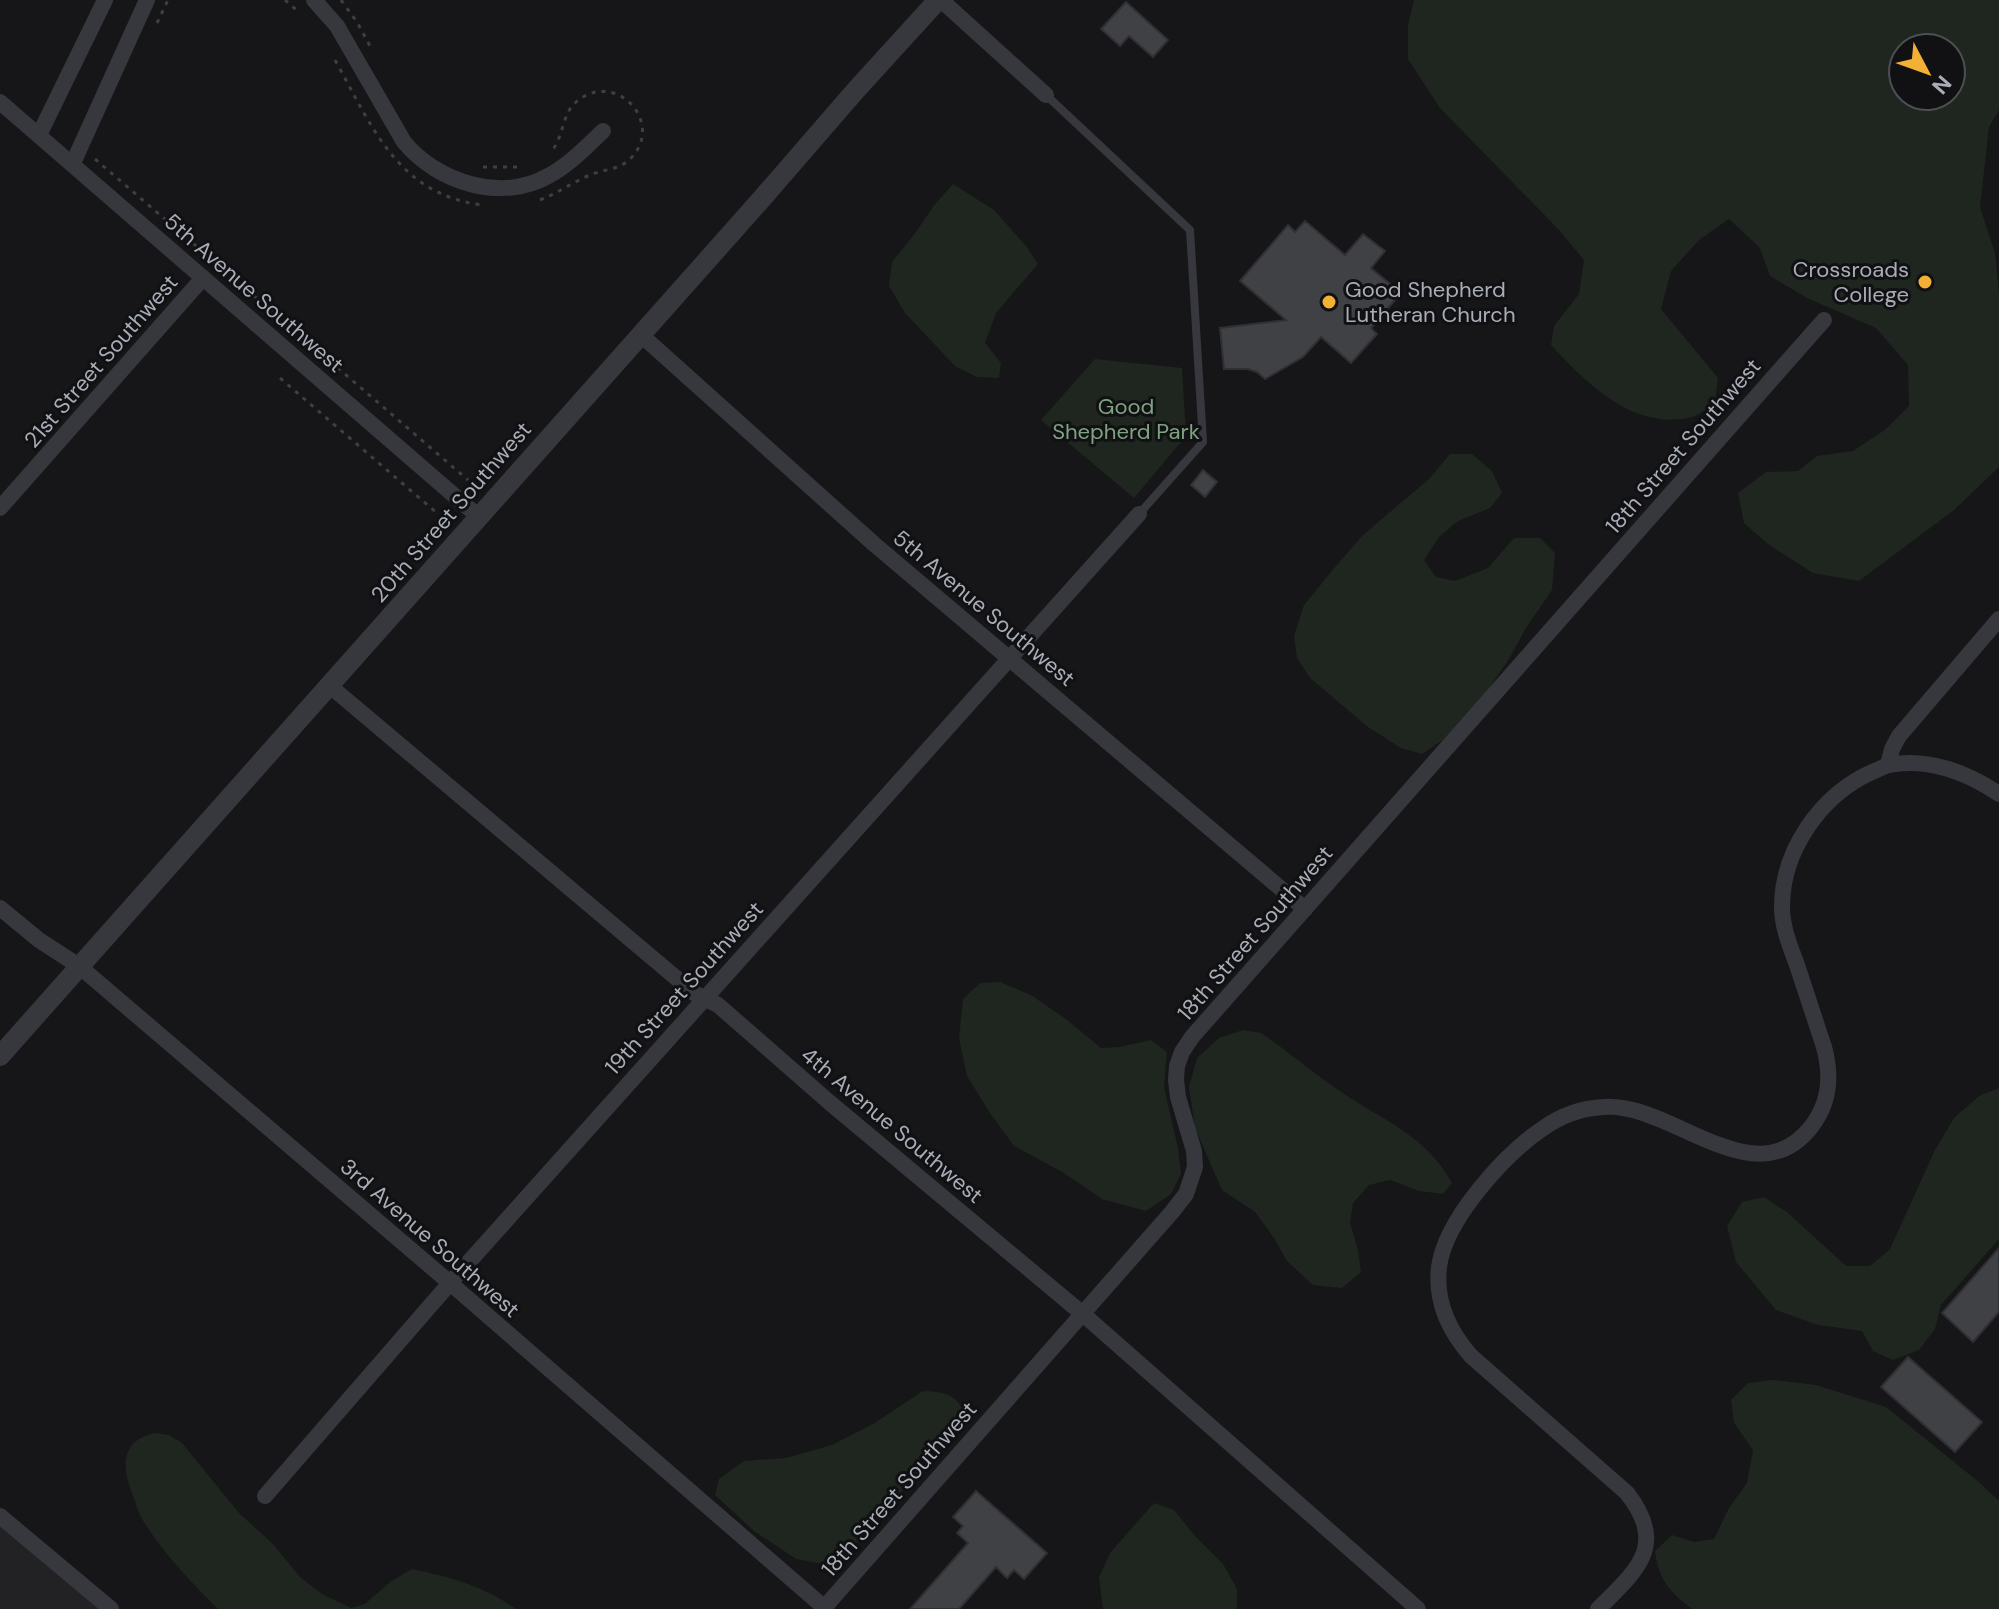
<svg xmlns="http://www.w3.org/2000/svg" width="1999" height="1609" viewBox="0 0 1999 1609" font-family="'DM Sans',sans-serif">
  <rect width="100%" height="100%" fill="#161618"/>
  <!-- built -->
  <path fill="#222225" d="M0,1516L111,1609H0Z"/>
  <!-- green -->
  <g fill="#1e261f" fill-rule="evenodd">
    <path d="M1414,0H1999V110L1989,127L1980,207L1995,253L1999,293V467L1954,510L1859,581L1813,573L1768,544L1744,523L1738,493L1766,472L1798,471L1817,456L1853,451L1886,429L1909,406L1908,365L1876,328L1807,298L1770,276L1760,248L1729,219L1699,240L1671,271L1661,309L1718,378L1715,403C1707,408 1697,417 1688,418C1631,429 1586,383 1551,345L1554,326L1579,294L1584,260L1559,230L1440,108L1408,59V25ZM1903,48H1951V96H1903Z"/>
    <path d="M953,184L994,210L1026,246L1038,264L996,313L985,343L1001,363L999,378L977,377L955,366L905,313L889,286L892,262L916,232L935,204Z"/>
    <path d="M1095,359L1182,368L1186,436L1134,498L1041,420Z"/>
    <path d="M1450,454H1472L1492,471L1502,493L1490,508L1458,521L1439,537L1424,560L1436,577L1455,581L1488,568L1514,538H1540L1555,553L1552,590L1526,628L1509,659L1485,694L1443,740L1422,754L1401,748L1368,727L1310,678L1297,658L1294,636L1304,605L1336,566L1363,535L1429,479Z"/>
    <path d="M1000,982L1031,995L1066,1019L1101,1048L1120,1047L1151,1040L1167,1052L1164,1087L1178,1148L1181,1174L1171,1194L1146,1211L1102,1199L1064,1173L1014,1146L990,1113L967,1076L959,1038L963,999L980,983Z"/>
    <path d="M1243,1030L1261,1033C1288,1051 1313,1073 1340,1091C1383,1121 1425,1134 1452,1183L1443,1194L1419,1191L1390,1180L1369,1185L1353,1203L1350,1223L1358,1250L1361,1272L1342,1288L1313,1285L1287,1261L1274,1238L1255,1212L1222,1190L1195,1128L1189,1087L1197,1058L1219,1038Z"/>
    <path d="M1999,1088V1239L1941,1305L1935,1329L1919,1350L1893,1360L1873,1351L1862,1331L1818,1325L1776,1310L1736,1262L1727,1226L1742,1202L1764,1197L1787,1212L1846,1266H1870L1890,1249L1935,1150L1954,1118L1979,1096Z"/>
    <path d="M1773,1380L1816,1385L1886,1407L1980,1483L1999,1501V1609H1692C1669,1591 1659,1581 1655,1551L1672,1535L1694,1542L1714,1539L1729,1508L1747,1483L1753,1450L1734,1423L1731,1400L1748,1383Z"/>
    <path d="M923,1391C939,1392 953,1392 962,1408L952,1429L927,1463L840,1561L823,1564L796,1559L754,1531L715,1495L719,1479L744,1461L786,1458L832,1445L873,1424Z"/>
    <path d="M155,1433L169,1435L182,1443L239,1513L273,1544L300,1577L322,1594L351,1608L365,1604L390,1582L412,1569C450,1577 484,1586 516,1609H218C191,1582 162,1552 142,1519C138,1512 136,1504 133,1496C122,1468 119,1441 155,1433Z"/>
    <path d="M1154,1503L1174,1510L1195,1536L1223,1564L1237,1589V1609H1103L1099,1577L1110,1553Z"/>
  </g>
  <!-- building -->
  <g fill="#404145" stroke="#303034" stroke-width="2">
    <path d="M1126,2L1168,40L1153,57L1129,36L1120,46L1101,29Z"/>
    <path d="M1305,221L1345,255L1363,234L1385,251L1371,268L1401,293L1371,328L1377,334L1351,363L1321,337L1303,357L1265,379L1257,372L1248,369H1224L1220,328L1286,320L1240,281L1288,225L1295,232Z"/>
    <path d="M1203,470L1217,482L1205,497L1191,485Z"/>
    <path d="M1999,1248V1312L1973,1342L1942,1313Z"/>
    <path d="M1908,1357L1982,1422L1955,1452L1881,1387Z"/>
    <path d="M976,1491L1047,1553L1024,1579L1014,1570L1007,1578L996,1567L959,1609H910L968,1543L957,1533L963,1526L953,1517Z"/>
  </g>
  <g fill="none" stroke-linecap="round" stroke-linejoin="round">
    <!-- path -->
    <g stroke="#3d3f44" stroke-width="3" stroke-dasharray="4 6" stroke-linecap="butt">
      <path d="M285,0L300,13"/>
      <path d="M341,0L357,22L371,48"/>
      <path d="M157,23L168,0"/>
      <path d="M335,60C372,126 397,194 482,205"/>
      <path d="M95,159L468,480"/>
      <path d="M483,167H519"/>
      <path d="M540,200C558,193 573,182 590,175C604,169 619,170 630,159C667,123 614,67 575,103C562,115 564,136 551,152"/>
      <path d="M280,378L438,514"/>
    </g>
    <!-- service -->
    <path stroke="#37383d" stroke-width="8" d="M1046,95L1190,230L1203,442L1139,514"/>
    <!-- minor -->
    <g stroke="#37383d" stroke-width="16">
      <path d="M314,0L337,26L404,142C438,183 502,203 550,175C570,164 586,147 603,131"/>
      <path d="M941,0L1046,95"/>
      <path d="M0,102L479,517"/>
      <path d="M39,135L105,0"/>
      <path d="M73,163L147,0"/>
      <path d="M640,334L874,544L1305,909"/>
      <path d="M0,508L203,278"/>
      <path d="M330,686L694,993L718,1005L829,1102L1084,1315L1418,1609"/>
      <path d="M1888,765L1892,749L1899,736L1999,619"/>
      <path d="M0,908L39,940L79,966L450,1283L826,1609"/>
      <path d="M265,1496L450,1283L1139,514"/>
      <path d="M0,1516L111,1609"/>
      <path d="M823,1609L1172,1212L1186,1194L1195,1167L1194,1151L1178,1097L1176,1080L1177,1066L1182,1052L1192,1037L1824,320"/>
      <path d="M1598,1609C1637,1570 1668,1546 1627,1493L1471,1356C1449,1331 1435,1301 1439,1267C1445,1220 1504,1155 1542,1129C1560,1116 1582,1108 1604,1107C1671,1102 1755,1199 1811,1127C1830,1103 1832,1076 1824,1047C1815,1020 1806,993 1797,965C1790,946 1782,927 1782,907C1782,850 1821,795 1872,772C1878,770 1884,766 1889,765C1928,757 1968,773 1999,794"/>
    </g>
    <!-- tertiary -->
    <path stroke="#37383d" stroke-width="20" d="M0,1056L758,203L856,90L938,0"/>
  </g>
  <!-- markers -->
  <g fill="#f2b134" stroke="#111113" stroke-width="3">
    <circle cx="1925" cy="282" r="8"/>
    <circle cx="1329" cy="302" r="8"/>
  </g>
  <g text-anchor="middle" dominant-baseline="central" stroke-width="6" stroke-linejoin="round" paint-order="stroke">
    <!-- poi labels -->
    <g font-size="22" fill="#a8adb8" stroke="#111113" text-anchor="end">
      <text x="1909" y="269">Crossroads<tspan x="1909" dy="25">College</tspan></text>
      <text x="1345" y="289" text-anchor="start">Good Shepherd<tspan x="1345" dy="25">Lutheran Church</tspan></text>
    </g>
    <!-- street labels -->
    <g font-size="22" fill="#a8adb8" stroke="#111113">
      <text transform="translate(254 293) rotate(41)">5th Avenue Southwest</text>
      <text transform="translate(101 361) rotate(-49)">21st Street Southwest</text>
      <text transform="translate(1683 446) rotate(-49)">18th Street Southwest</text>
      <text transform="translate(451 512) rotate(-49)">20th Street Southwest</text>
      <text transform="translate(984 608) rotate(40)">5th Avenue Southwest</text>
      <text transform="translate(1255 933) rotate(-49)">18th Street Southwest</text>
      <text transform="translate(684 988) rotate(-48)">19th Street Southwest</text>
      <text transform="translate(892 1125) rotate(40)">4th Avenue Southwest</text>
      <text transform="translate(430 1238) rotate(41)">3rd Avenue Southwest</text>
      <text transform="translate(899 1489) rotate(-49)">18th Street Southwest</text>
    </g>
    <!-- park labels -->
    <g font-size="22" fill="#7fa381" stroke="#111113">
      <text x="1126" y="406">Good<tspan x="1126" dy="25">Shepherd Park</tspan></text>
    </g>
  </g>
  <!-- north arrow -->
  <g transform="translate(1927 72) rotate(131)"><circle r="38" fill="#111113" stroke="#4d4f55" stroke-width="2"/>
  <path d="M0-6L14 30L0 20L-14 30Z" fill="#f2b134"/>
  <text y="-12" font-size="22" font-weight="bold" text-anchor="middle" fill="#a8adb8">N</text>
  </g>
</svg>
